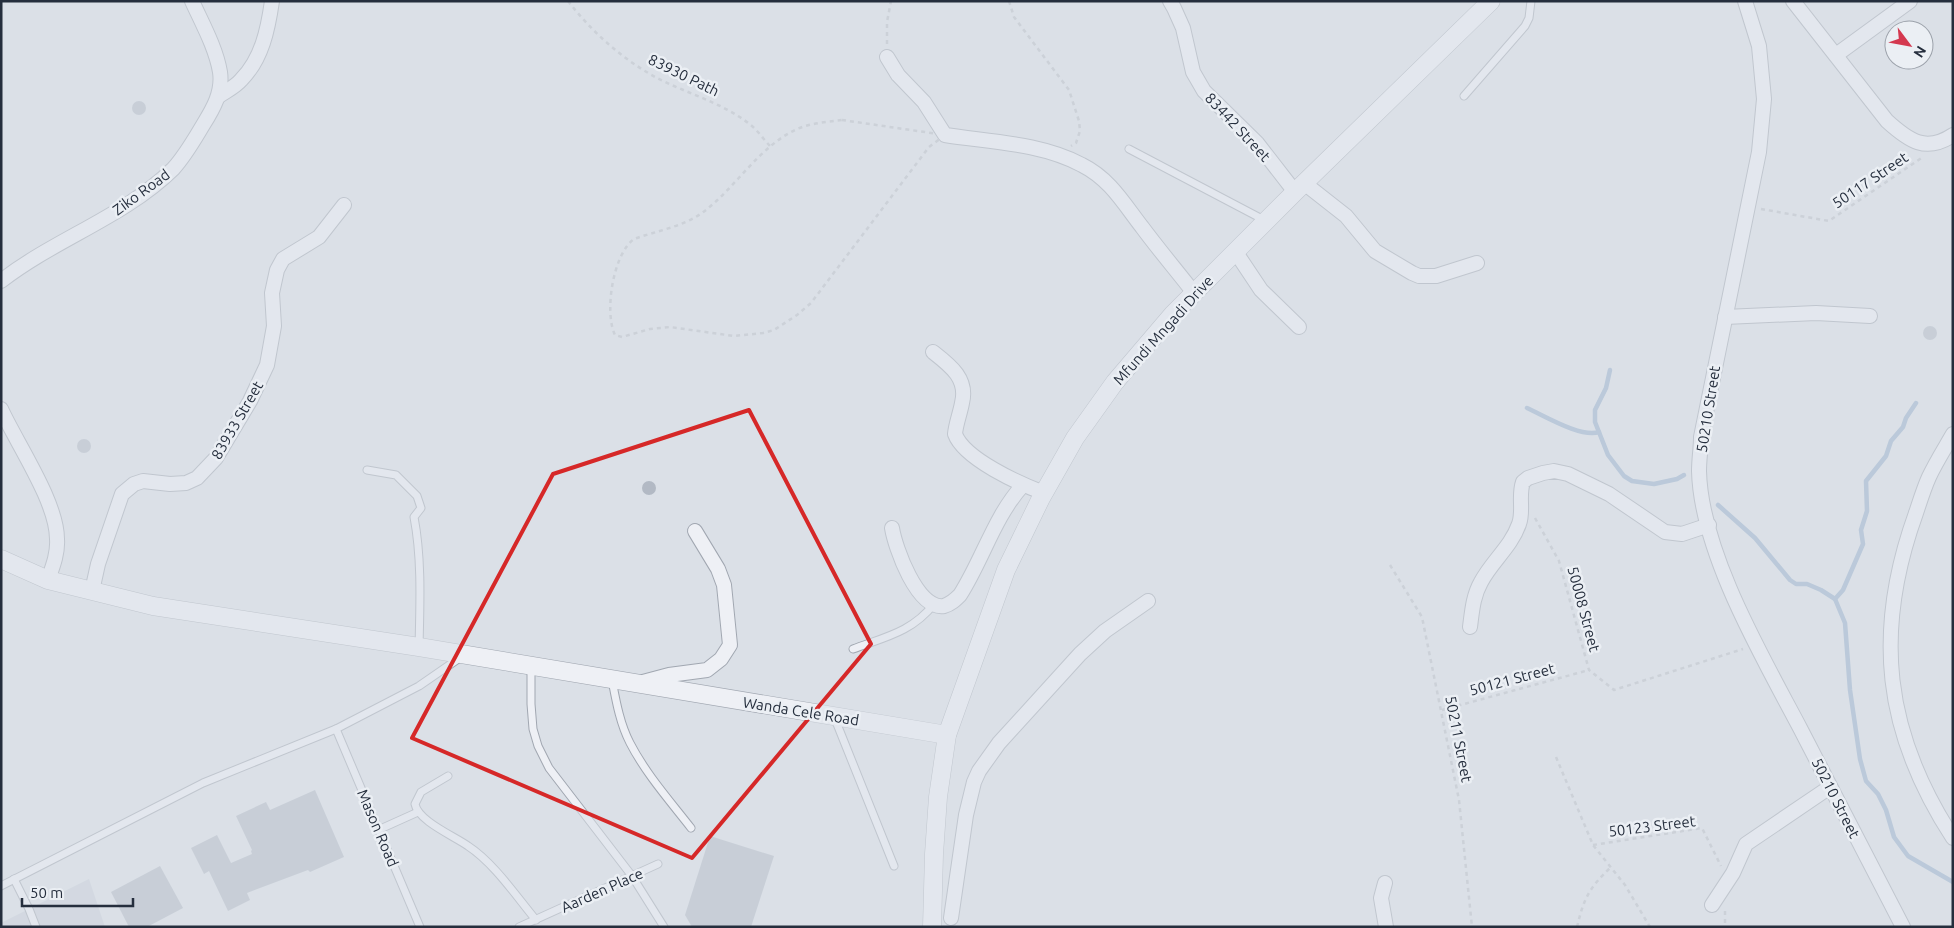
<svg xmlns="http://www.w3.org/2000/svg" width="1954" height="928" viewBox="0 0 1954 928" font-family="Ubuntu,sans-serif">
  <rect width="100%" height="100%" fill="#dbe0e7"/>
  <!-- built -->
  <path fill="#c9cfd9" d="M89,879L105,927H1V923Z"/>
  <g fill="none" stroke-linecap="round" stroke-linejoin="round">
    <!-- stream -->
    <g stroke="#94adc9" stroke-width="4.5">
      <path d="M1610,370L1606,388L1595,410V422L1608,455L1624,476L1632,481L1654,484L1677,479L1684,475"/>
      <path d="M1527,408C1545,416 1581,438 1599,432"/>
      <path d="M1718,505L1755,538L1790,580L1796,584H1807L1821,590L1835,599L1845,623L1850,690L1860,759L1866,781L1878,794L1886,810L1894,837L1908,856L1953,882"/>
      <path d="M1835,599L1843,590L1863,544L1861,530L1867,511L1866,481L1886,456L1891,441L1903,427L1906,418L1916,403"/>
    </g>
  </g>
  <!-- building -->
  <g fill="#b2b9c4">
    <circle cx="139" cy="108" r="7"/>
    <circle cx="1930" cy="333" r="7"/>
    <circle cx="84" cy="446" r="7"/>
    <circle cx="649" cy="488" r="7"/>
    <path d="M315,790L344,857L310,872L308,870L247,893L250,900L228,911L209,871L204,874L191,848L217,835L231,863L252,854L251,851L252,850L236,816L266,802L270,810Z"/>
    <path d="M710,836L774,856L751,927H692L685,915Z"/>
    <path d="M160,866L183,908L147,927H129L111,892Z"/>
  </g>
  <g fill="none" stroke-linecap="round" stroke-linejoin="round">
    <!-- service casing -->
    <g stroke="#a1a7b1" stroke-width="9">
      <g id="service">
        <path d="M1464,96L1525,26L1529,18L1531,1"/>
        <path d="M1129,149L1266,221"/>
        <path d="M367,470L396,475L417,496L421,508L414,517C422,559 420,604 419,647"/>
        <path d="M853,649C885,637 912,632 934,604"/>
        <path d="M531,667V704L533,729L538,746L549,768L632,876L664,927"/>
        <path d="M612,680C616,701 620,724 630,743C646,774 670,801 691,828"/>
        <path d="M835,719L894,866"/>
        <path d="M336,729L420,927"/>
        <path d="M448,776L421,792L415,804C418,821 454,836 468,846C494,863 516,896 536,920"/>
        <path d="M378,830L418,812"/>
        <path d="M14,879L29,909L36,927"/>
        <path d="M1,886L203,783L336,729L419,686L461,657"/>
        <path d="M519,927L658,864"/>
      </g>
    </g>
    <!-- minor casing -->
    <g stroke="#a1a7b1" stroke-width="16">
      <g id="minor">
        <path d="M1170,1L1174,8L1183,28L1193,72L1204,91L1257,143L1295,192"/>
        <path d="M1745,1L1759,46L1764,99L1759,152L1701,437C1701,448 1699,459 1699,471C1701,552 1762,656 1800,728C1834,794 1868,860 1903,927"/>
        <path d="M1793,1L1887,121C1909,141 1926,153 1953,135"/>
        <path d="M1836,55L1910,1"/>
        <path d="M887,57L898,75L924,102L945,135C990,142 1041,143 1082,165C1110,179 1124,204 1142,227C1159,250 1177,271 1194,293"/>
        <path d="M219,96C226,91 235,87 241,80C262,59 268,29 272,1"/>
        <path d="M1304,183L1346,216L1375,251L1412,273L1419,276H1436L1477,263"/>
        <path d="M1235,251L1261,290L1299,327"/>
        <path d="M1,281C55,239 124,217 173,169C185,156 194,140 203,125C213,109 223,92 220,72C216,48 202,23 192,1"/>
        <path d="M1725,317L1816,313L1870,316"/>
        <path d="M933,352C951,366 968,379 962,403C960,414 956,423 955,434C964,459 1020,484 1044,493"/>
        <path d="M1,409C17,444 57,502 57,539C58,553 53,566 48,580"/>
        <path d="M1953,434C1945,448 1936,462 1929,477C1924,488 1920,501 1916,513C1873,632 1884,732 1953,838"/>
        <path d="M892,528C895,547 917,610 944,606C951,604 955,600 960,595C983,559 994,517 1023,485"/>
        <path d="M92,591L98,564L122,494L134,484L143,481L170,484L186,483L197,478L216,458L250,401L267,365L274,326L272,293L277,270L283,259L319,237L344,205"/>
        <path d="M1470,627C1472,612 1473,596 1481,582C1492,561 1511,547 1519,524C1524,511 1518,496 1523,482L1528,478L1543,473L1554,471L1568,474L1609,494L1665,532L1682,534L1709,525"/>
        <path d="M639,683L669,675L707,670L721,659L730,645L724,585L718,569L695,531"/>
        <path d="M1385,883L1381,898L1386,927"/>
        <path d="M1712,905L1733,873L1746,844L1830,787"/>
        <path d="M951,918L966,815L974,782L979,771L999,743L1080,654L1105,631L1148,601"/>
      </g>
    </g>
    <!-- tertiary casing -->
    <g stroke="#a1a7b1" stroke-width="19">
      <g id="tertiary">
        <path d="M1,559L48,580L153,606L419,647L947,735"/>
        <path d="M932,927L934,854L938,797L947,735L1006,570L1041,498L1075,438L1115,382L1173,314L1295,192L1491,1"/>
      </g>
    </g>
    <!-- path -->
    <g stroke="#babec5" stroke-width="2.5" stroke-dasharray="4 4" stroke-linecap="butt">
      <path d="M568,1C592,32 622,59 657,78C688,94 724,103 752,126C759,132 764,140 770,146"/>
      <path d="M1009,1L1014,17L1069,90L1079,121L1080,131L1076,143L1071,146"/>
      <path d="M887,44V22L891,1"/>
      <path d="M842,120L945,135L929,147L811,303L797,315L774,330L763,333L734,336L670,327L650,329L622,337L615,335C604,312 613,254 634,239C656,231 682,227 702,213C736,188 758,147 797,129C811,123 827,122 842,120Z"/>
      <path d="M1761,209L1829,221L1923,157"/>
      <path d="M1535,518L1559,561L1589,670L1614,690L1743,649"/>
      <path d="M1390,565L1422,617L1459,800L1472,927"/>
      <path d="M1442,710L1589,670"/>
      <path d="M1556,757L1593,845L1625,885L1650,927"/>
      <path d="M1593,845L1702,828L1721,866"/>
      <path d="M1725,911V927"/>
      <path d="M1577,927C1584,898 1589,888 1611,867"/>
    </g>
    <!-- service -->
    <use href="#service" stroke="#eef0f5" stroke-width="7"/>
    <!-- minor -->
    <use href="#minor" stroke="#eef0f5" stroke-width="14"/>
    <!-- tertiary -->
    <use href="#tertiary" stroke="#eef0f5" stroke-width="18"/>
  </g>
  <!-- marked area -->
  <path d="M0 0H1954V928H0ZM749,410L871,644L692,858L412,738L553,474Z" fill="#dbe0e7" fill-opacity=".55" fill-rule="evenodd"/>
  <path fill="none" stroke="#d62828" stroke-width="4" stroke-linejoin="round" d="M749,410L871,644L692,858L412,738L553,474Z"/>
  <g text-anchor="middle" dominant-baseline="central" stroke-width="5" stroke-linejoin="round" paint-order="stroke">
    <!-- street labels -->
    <g font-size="15" fill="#252e3d" stroke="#ebeff4">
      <text transform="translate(684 75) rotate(26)">83930 Path</text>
      <text transform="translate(1238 127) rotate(47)">83442 Street</text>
      <text transform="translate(1870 180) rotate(-34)">50117 Street</text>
      <text transform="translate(141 192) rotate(-36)">Ziko Road</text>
      <text transform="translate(1163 330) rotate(-48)">Mfundi Mngadi Drive</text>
      <text transform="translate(1708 409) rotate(-81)">50210 Street</text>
      <text transform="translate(237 420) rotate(-60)">83933 Street</text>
      <text transform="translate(1584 609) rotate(75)">50008 Street</text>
      <text transform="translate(1512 679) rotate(-15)">50121 Street</text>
      <text transform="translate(801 711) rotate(9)">Wanda Cele Road</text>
      <text transform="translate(1459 739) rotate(79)">50211 Street</text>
      <text transform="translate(1836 798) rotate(63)">50210 Street</text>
      <text transform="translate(1652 826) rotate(-7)">50123 Street</text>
      <text transform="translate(378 828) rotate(67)">Mason Road</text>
      <text transform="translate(602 890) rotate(-24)">Aarden Place</text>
    </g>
  </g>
  <!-- border -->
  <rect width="1954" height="928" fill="none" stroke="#252e3d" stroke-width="5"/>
  <!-- north arrow -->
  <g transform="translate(1909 45) rotate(122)"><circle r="24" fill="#ebeff4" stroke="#9ca2ab"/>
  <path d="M0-4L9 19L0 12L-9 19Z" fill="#d4384f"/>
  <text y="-8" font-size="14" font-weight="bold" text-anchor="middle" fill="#252e3d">N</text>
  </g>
  <!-- scale -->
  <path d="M22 898v8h111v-8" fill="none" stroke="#252e3d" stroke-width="2.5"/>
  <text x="30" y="898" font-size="15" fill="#252e3d" stroke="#ebeff4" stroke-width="4" paint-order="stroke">50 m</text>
</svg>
